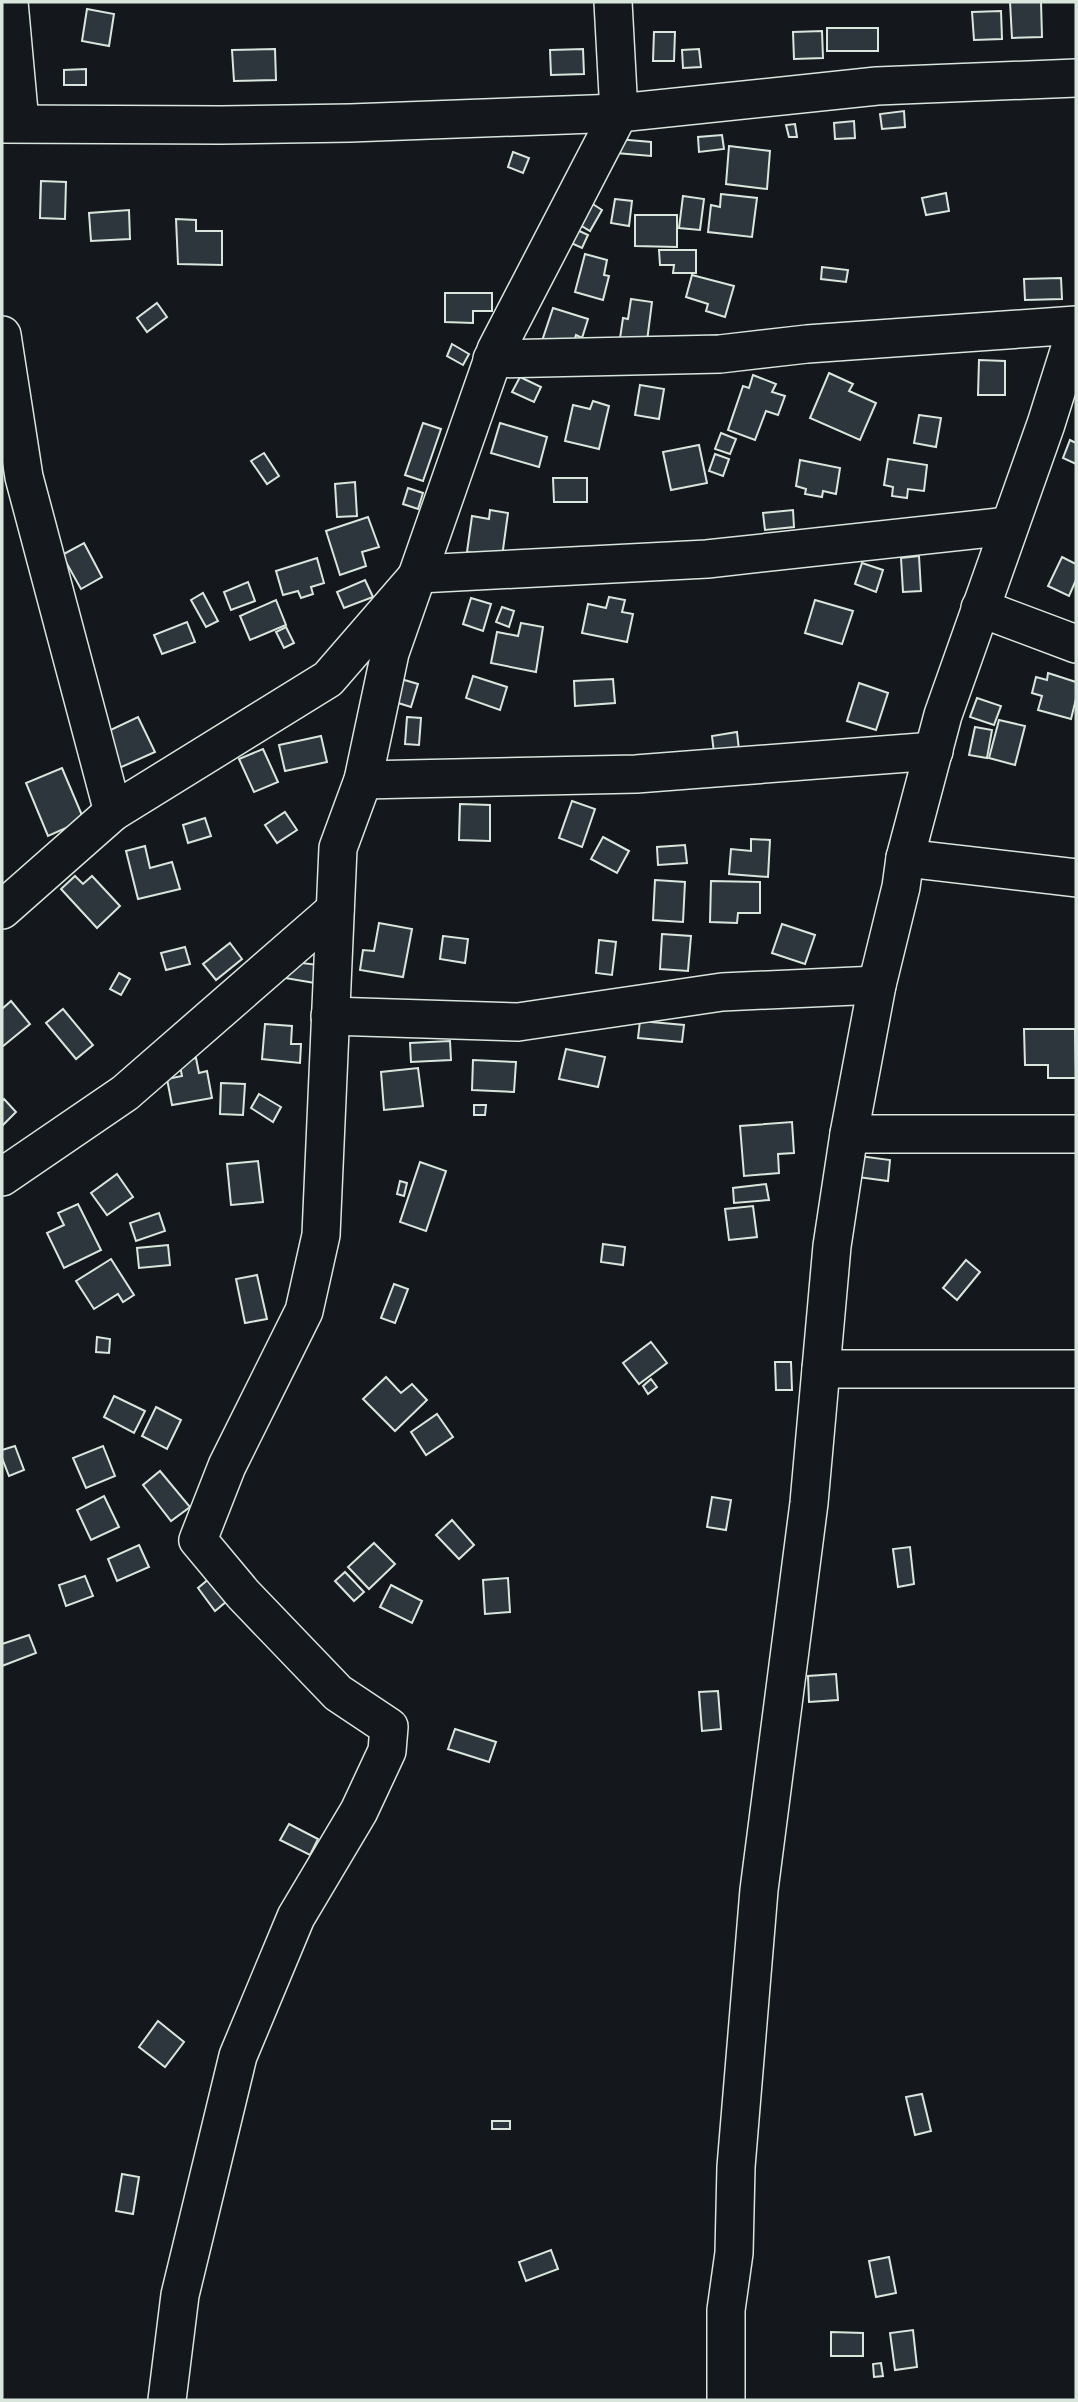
<svg xmlns="http://www.w3.org/2000/svg" width="1078" height="2402" viewBox="0 0 1078 2402" font-family="'Work Sans',sans-serif">
  <rect width="100%" height="100%" fill="#14181c"/>
  <!-- building -->
  <g fill="#2c363c" stroke="#d8e6dc" stroke-width="2">
    <path d="M1010,2H1041L1042,37L1012,38Z"/>
    <path d="M87,9L114,14L109,46L82,41Z"/>
    <path d="M1001,11L1002,39L974,40L972,12Z"/>
    <rect x="827" y="28" width="51" height="23"/>
    <path d="M822,31L823,58L794,59L793,32Z"/>
    <path d="M654,32H675L674,61H653Z"/>
    <path d="M275,49L276,80L234,81L232,50Z"/>
    <path d="M583,49L584,74L551,75L550,50Z"/>
    <path d="M699,49L701,67L683,68L682,50Z"/>
    <path d="M86,69V85H64V70Z"/>
    <path d="M904,111L905,127L882,129L880,114Z"/>
    <path d="M854,121L855,138L835,139L834,123Z"/>
    <path d="M795,124L797,137H789L786,125Z"/>
    <path d="M722,135L724,149L699,152L698,137Z"/>
    <path d="M617,139L651,142V156L616,153Z"/>
    <path d="M729,146L770,151L767,189L726,184Z"/>
    <path d="M513,152L529,158L523,173L508,167Z"/>
    <path d="M41,181L66,182L65,219L40,218Z"/>
    <path d="M946,193L949,211L926,215L922,198Z"/>
    <path d="M721,194L757,198L752,237L708,232L711,205L720,207Z"/>
    <path d="M683,196L704,199L700,230L679,228Z"/>
    <path d="M615,199L632,201L629,226L611,223Z"/>
    <path d="M588,201L602,210L590,231L575,222Z"/>
    <path d="M129,210L130,239L91,241L89,213Z"/>
    <path d="M635,215H677V247L635,246Z"/>
    <path d="M176,219L196,220V231H222V265L178,264Z"/>
    <path d="M575,229L588,235L582,248L569,242Z"/>
    <path d="M659,250H696V273H673L674,265H660Z"/>
    <path d="M585,254L607,260L604,275L609,276L603,300L575,292Z"/>
    <path d="M822,267L848,270L846,282L821,279Z"/>
    <path d="M692,275L734,286L725,317L706,311L708,304L686,297Z"/>
    <path d="M1061,278L1062,299L1025,300L1024,279Z"/>
    <path d="M445,293H492V311H473V323L445,322Z"/>
    <path d="M631,299L652,302L646,349L619,345L623,318L628,319Z"/>
    <path d="M157,303L167,317L147,332L137,318Z"/>
    <path d="M553,308L588,319L582,338L576,335L571,351L542,341Z"/>
    <path d="M452,344L469,354L463,365L447,356Z"/>
    <path d="M979,360L1005,361V395H978Z"/>
    <path d="M829,373L853,384L849,391L876,403L860,440L810,418Z"/>
    <path d="M753,375L776,384L772,392L785,396L778,415L766,411L755,440L728,430L743,386L749,388Z"/>
    <path d="M520,377L541,387L534,402L512,392Z"/>
    <path d="M640,385L664,389L659,419L635,415Z"/>
    <path d="M593,401L609,406L599,449L565,441L573,405L590,409Z"/>
    <path d="M919,415L941,418L936,447L914,443Z"/>
    <path d="M423,423L441,429L423,481L405,475Z"/>
    <path d="M500,423L547,437L539,467L491,453Z"/>
    <path d="M721,433L736,439L730,454L715,449Z"/>
    <path d="M1070,440L1076,443V464L1063,458Z"/>
    <path d="M699,445L707,483L671,490L663,452Z"/>
    <path d="M264,453L279,476L267,484L251,461Z"/>
    <path d="M715,454L729,459L723,476L709,471Z"/>
    <path d="M888,459L927,465L924,491L908,489L907,498L892,496L893,487L884,485Z"/>
    <path d="M800,460L840,468L836,494L823,491L822,497L805,494L806,489L796,486Z"/>
    <path d="M553,478H587V502H554Z"/>
    <path d="M355,482L357,516L337,517L335,484Z"/>
    <path d="M408,488L423,493L418,509L403,504Z"/>
    <path d="M490,510L508,513L502,557L467,552L472,516L489,519Z"/>
    <path d="M793,510L794,527L765,530L763,513Z"/>
    <path d="M368,517L379,547L362,552L366,566L340,575L326,531Z"/>
    <path d="M84,543L102,577L81,589L62,555Z"/>
    <path d="M919,556L921,591L903,592L901,558Z"/>
    <path d="M1062,557L1076,564V580L1069,596L1048,586Z"/>
    <path d="M317,558L324,583L311,587L313,594L301,598L298,591L283,595L276,571Z"/>
    <path d="M862,563L883,570L876,592L855,584Z"/>
    <path d="M365,580L373,597L344,608L337,592Z"/>
    <path d="M248,582L255,601L231,610L224,592Z"/>
    <path d="M203,593L218,621L206,627L191,600Z"/>
    <path d="M609,597L625,600L622,612L633,614L627,642L582,633L588,604L606,608Z"/>
    <path d="M471,598L491,604L483,631L463,624Z"/>
    <path d="M276,600L286,625L250,640L240,616Z"/>
    <path d="M815,600L853,611L842,644L805,633Z"/>
    <path d="M502,607L514,611L509,627L496,622Z"/>
    <path d="M187,622L195,642L162,654L154,635Z"/>
    <path d="M521,623L543,627L536,672L491,663L497,632L518,636Z"/>
    <path d="M286,627L294,643L284,648L276,632Z"/>
    <path d="M1048,673L1076,682V699L1071,719L1038,710L1042,696L1032,693L1036,677L1047,680Z"/>
    <path d="M473,676L507,687L500,710L466,698Z"/>
    <path d="M401,679L418,684L411,707L395,702Z"/>
    <path d="M613,679L615,703L575,706L574,681Z"/>
    <path d="M859,683L888,693L876,730L847,721Z"/>
    <path d="M977,698L1001,706L994,725L970,717Z"/>
    <path d="M138,717L155,752L117,769L100,735Z"/>
    <path d="M407,717L421,718L419,745L405,744Z"/>
    <path d="M999,720L1025,726L1015,765L989,758Z"/>
    <path d="M975,727L992,730L987,758L969,755Z"/>
    <path d="M737,732L739,750L714,753L712,736Z"/>
    <path d="M321,736L327,762L285,771L279,745Z"/>
    <path d="M263,749L278,782L254,792L239,759Z"/>
    <path d="M62,768L84,820L48,836L26,783Z"/>
    <path d="M572,801L595,809L582,847L559,838Z"/>
    <path d="M460,804L490,805V841L459,840Z"/>
    <path d="M285,812L297,830L277,843L265,825Z"/>
    <path d="M205,818L211,836L188,843L183,825Z"/>
    <path d="M603,837L629,851L617,873L591,859Z"/>
    <path d="M751,839L770,840L768,877L729,874L731,849L751,851Z"/>
    <path d="M685,845L687,863L658,865L657,847Z"/>
    <path d="M145,846L150,868L172,862L180,889L138,899L126,851Z"/>
    <path d="M75,876L83,884L92,876L120,906L97,928L61,889Z"/>
    <path d="M655,880L685,882L683,922L653,920Z"/>
    <path d="M711,881L760,882V913H738L737,923L710,922Z"/>
    <path d="M379,923L412,929L403,977L360,970L363,950L374,951Z"/>
    <path d="M782,924L815,935L805,964L772,953Z"/>
    <path d="M662,934L691,936L688,971L660,969Z"/>
    <path d="M443,936L468,939L465,963L440,959Z"/>
    <path d="M599,940L616,942L612,975L596,973Z"/>
    <path d="M230,943L242,959L216,980L203,964Z"/>
    <path d="M185,947L190,964L166,970L161,953Z"/>
    <path d="M287,961L318,965L315,983L285,978Z"/>
    <path d="M119,973L130,979L121,995L110,989Z"/>
    <path d="M11,1001L30,1024L2,1047V1009Z"/>
    <path d="M63,1009L93,1045L76,1059L46,1023Z"/>
    <path d="M640,1021L684,1025L682,1042L638,1038Z"/>
    <path d="M265,1024L292,1026L291,1044H301L300,1063L262,1059Z"/>
    <path d="M1024,1029H1075L1076,1078H1048V1065H1025Z"/>
    <path d="M450,1041L451,1060L411,1062L410,1043Z"/>
    <path d="M566,1049L605,1057L598,1087L559,1079Z"/>
    <path d="M196,1058L199,1073L207,1071L212,1098L172,1105L167,1079L182,1076L179,1061Z"/>
    <path d="M473,1060L516,1062L514,1092L472,1090Z"/>
    <path d="M418,1068L423,1106L384,1110L381,1072Z"/>
    <path d="M221,1083L245,1084L243,1115L220,1114Z"/>
    <path d="M259,1094L281,1107L273,1122L251,1108Z"/>
    <path d="M4,1099L16,1112L2,1126V1101Z"/>
    <path d="M474,1105H486L485,1115H474Z"/>
    <path d="M792,1122L794,1153L778,1154L779,1173L744,1176L740,1126Z"/>
    <path d="M852,1155L890,1160L888,1181L850,1176Z"/>
    <path d="M258,1161L263,1202L231,1205L227,1164Z"/>
    <path d="M420,1162L446,1171L426,1231L400,1222Z"/>
    <path d="M117,1174L133,1197L107,1215L91,1193Z"/>
    <path d="M400,1181L407,1183L404,1196L397,1194Z"/>
    <path d="M766,1184L769,1200L734,1203L733,1188Z"/>
    <path d="M78,1204L101,1250L64,1268L47,1233L64,1225L58,1213Z"/>
    <path d="M753,1206L757,1237L729,1240L725,1209Z"/>
    <path d="M159,1213L165,1231L136,1241L130,1223Z"/>
    <path d="M603,1244L625,1247L623,1265L601,1262Z"/>
    <path d="M168,1245L170,1265L139,1268L137,1248Z"/>
    <path d="M111,1259L134,1295L123,1302L118,1294L94,1309L76,1281Z"/>
    <path d="M966,1260L980,1272L957,1300L943,1288Z"/>
    <path d="M257,1275L267,1319L245,1323L236,1279Z"/>
    <path d="M394,1284L408,1289L395,1323L381,1318Z"/>
    <path d="M97,1337L110,1339L109,1353L96,1352Z"/>
    <path d="M651,1342L667,1363L639,1384L623,1363Z"/>
    <path d="M775,1362H791L792,1390H776Z"/>
    <path d="M386,1377L401,1393L412,1384L427,1400L395,1431L363,1399Z"/>
    <path d="M651,1379L657,1387L648,1394L643,1386Z"/>
    <path d="M114,1396L145,1411L134,1433L104,1417Z"/>
    <path d="M156,1407L181,1420L167,1449L142,1436Z"/>
    <path d="M437,1414L453,1437L426,1455L411,1432Z"/>
    <path d="M15,1446L24,1470L9,1476L2,1458V1450Z"/>
    <path d="M103,1446L115,1476L86,1488L73,1458Z"/>
    <path d="M160,1471L190,1507L171,1521L143,1485Z"/>
    <path d="M104,1496L119,1527L91,1540L77,1510Z"/>
    <path d="M712,1497L731,1500L726,1530L707,1527Z"/>
    <path d="M452,1520L474,1545L459,1559L436,1535Z"/>
    <path d="M374,1543L395,1564L369,1589L348,1567Z"/>
    <path d="M139,1545L149,1567L117,1581L108,1559Z"/>
    <path d="M910,1547L914,1584L898,1587L893,1549Z"/>
    <path d="M345,1572L364,1592L354,1601L335,1581Z"/>
    <path d="M85,1576L93,1596L66,1606L59,1585Z"/>
    <path d="M210,1578L227,1601L215,1611L198,1588Z"/>
    <path d="M508,1578L510,1612L485,1614L483,1580Z"/>
    <path d="M391,1585L422,1601L412,1623L380,1607Z"/>
    <path d="M29,1635L36,1653L2,1666V1644Z"/>
    <path d="M836,1674L838,1700L809,1702L808,1676Z"/>
    <path d="M718,1691L721,1729L702,1731L699,1692Z"/>
    <path d="M455,1729L496,1742L489,1762L448,1749Z"/>
    <path d="M289,1824L318,1839L310,1855L280,1840Z"/>
    <path d="M158,2021L184,2042L165,2067L139,2047Z"/>
    <path d="M922,2094L931,2131L915,2135L906,2097Z"/>
    <rect x="492" y="2121" width="18" height="8"/>
    <path d="M122,2174L139,2177L133,2214L116,2211Z"/>
    <path d="M551,2250L558,2269L526,2281L519,2262Z"/>
    <path d="M889,2257L896,2293L876,2297L869,2261Z"/>
    <path d="M913,2330L917,2367L895,2370L890,2333Z"/>
    <path d="M831,2332L863,2333V2356H831Z"/>
    <path d="M881,2363L883,2376L874,2377L873,2364Z"/>
  </g>
  <g fill="none" stroke-linecap="round" stroke-linejoin="round">
    <!-- minor casing -->
    <g stroke="#d8e6dc" stroke-width="40">
      <g id="minor">
        <path d="M9,2L20,123"/>
        <path d="M2,124L221,125L350,123L619,113L877,86L1076,78"/>
        <path d="M2,335L24,477L113,812"/>
        <path d="M492,359L720,354L807,344L1076,325"/>
        <path d="M980,608L1076,644"/>
        <path d="M363,780L636,774L934,751"/>
        <path d="M905,858L1076,878"/>
        <path d="M2,910L113,812L328,679L419,574L707,559L1008,526"/>
        <path d="M330,1016L518,1022L722,992L877,985"/>
        <path d="M849,1134H1076"/>
        <path d="M2,1177L125,1093L335,910"/>
        <path d="M821,1369H1076"/>
        <path d="M167,2400L180,2295L238,2056L296,1917L359,1811L387,1751L389,1727L338,1693L243,1594L198,1540L227,1466L304,1311L321,1235L338,848L363,780L390,653L496,350L619,113L613,2"/>
        <path d="M726,2400V2310L734,2253L736,2167L759,1890L809,1503L832,1246L849,1134L877,985L901,887L905,858L943,715L1046,424L1076,329"/>
      </g>
    </g>
    <!-- minor -->
    <use href="#minor" stroke="#14181c" stroke-width="37"/>
  </g>
  <!-- border -->
  <rect width="1078" height="2402" fill="none" stroke="#d8e6dc" stroke-width="7"/>
</svg>
